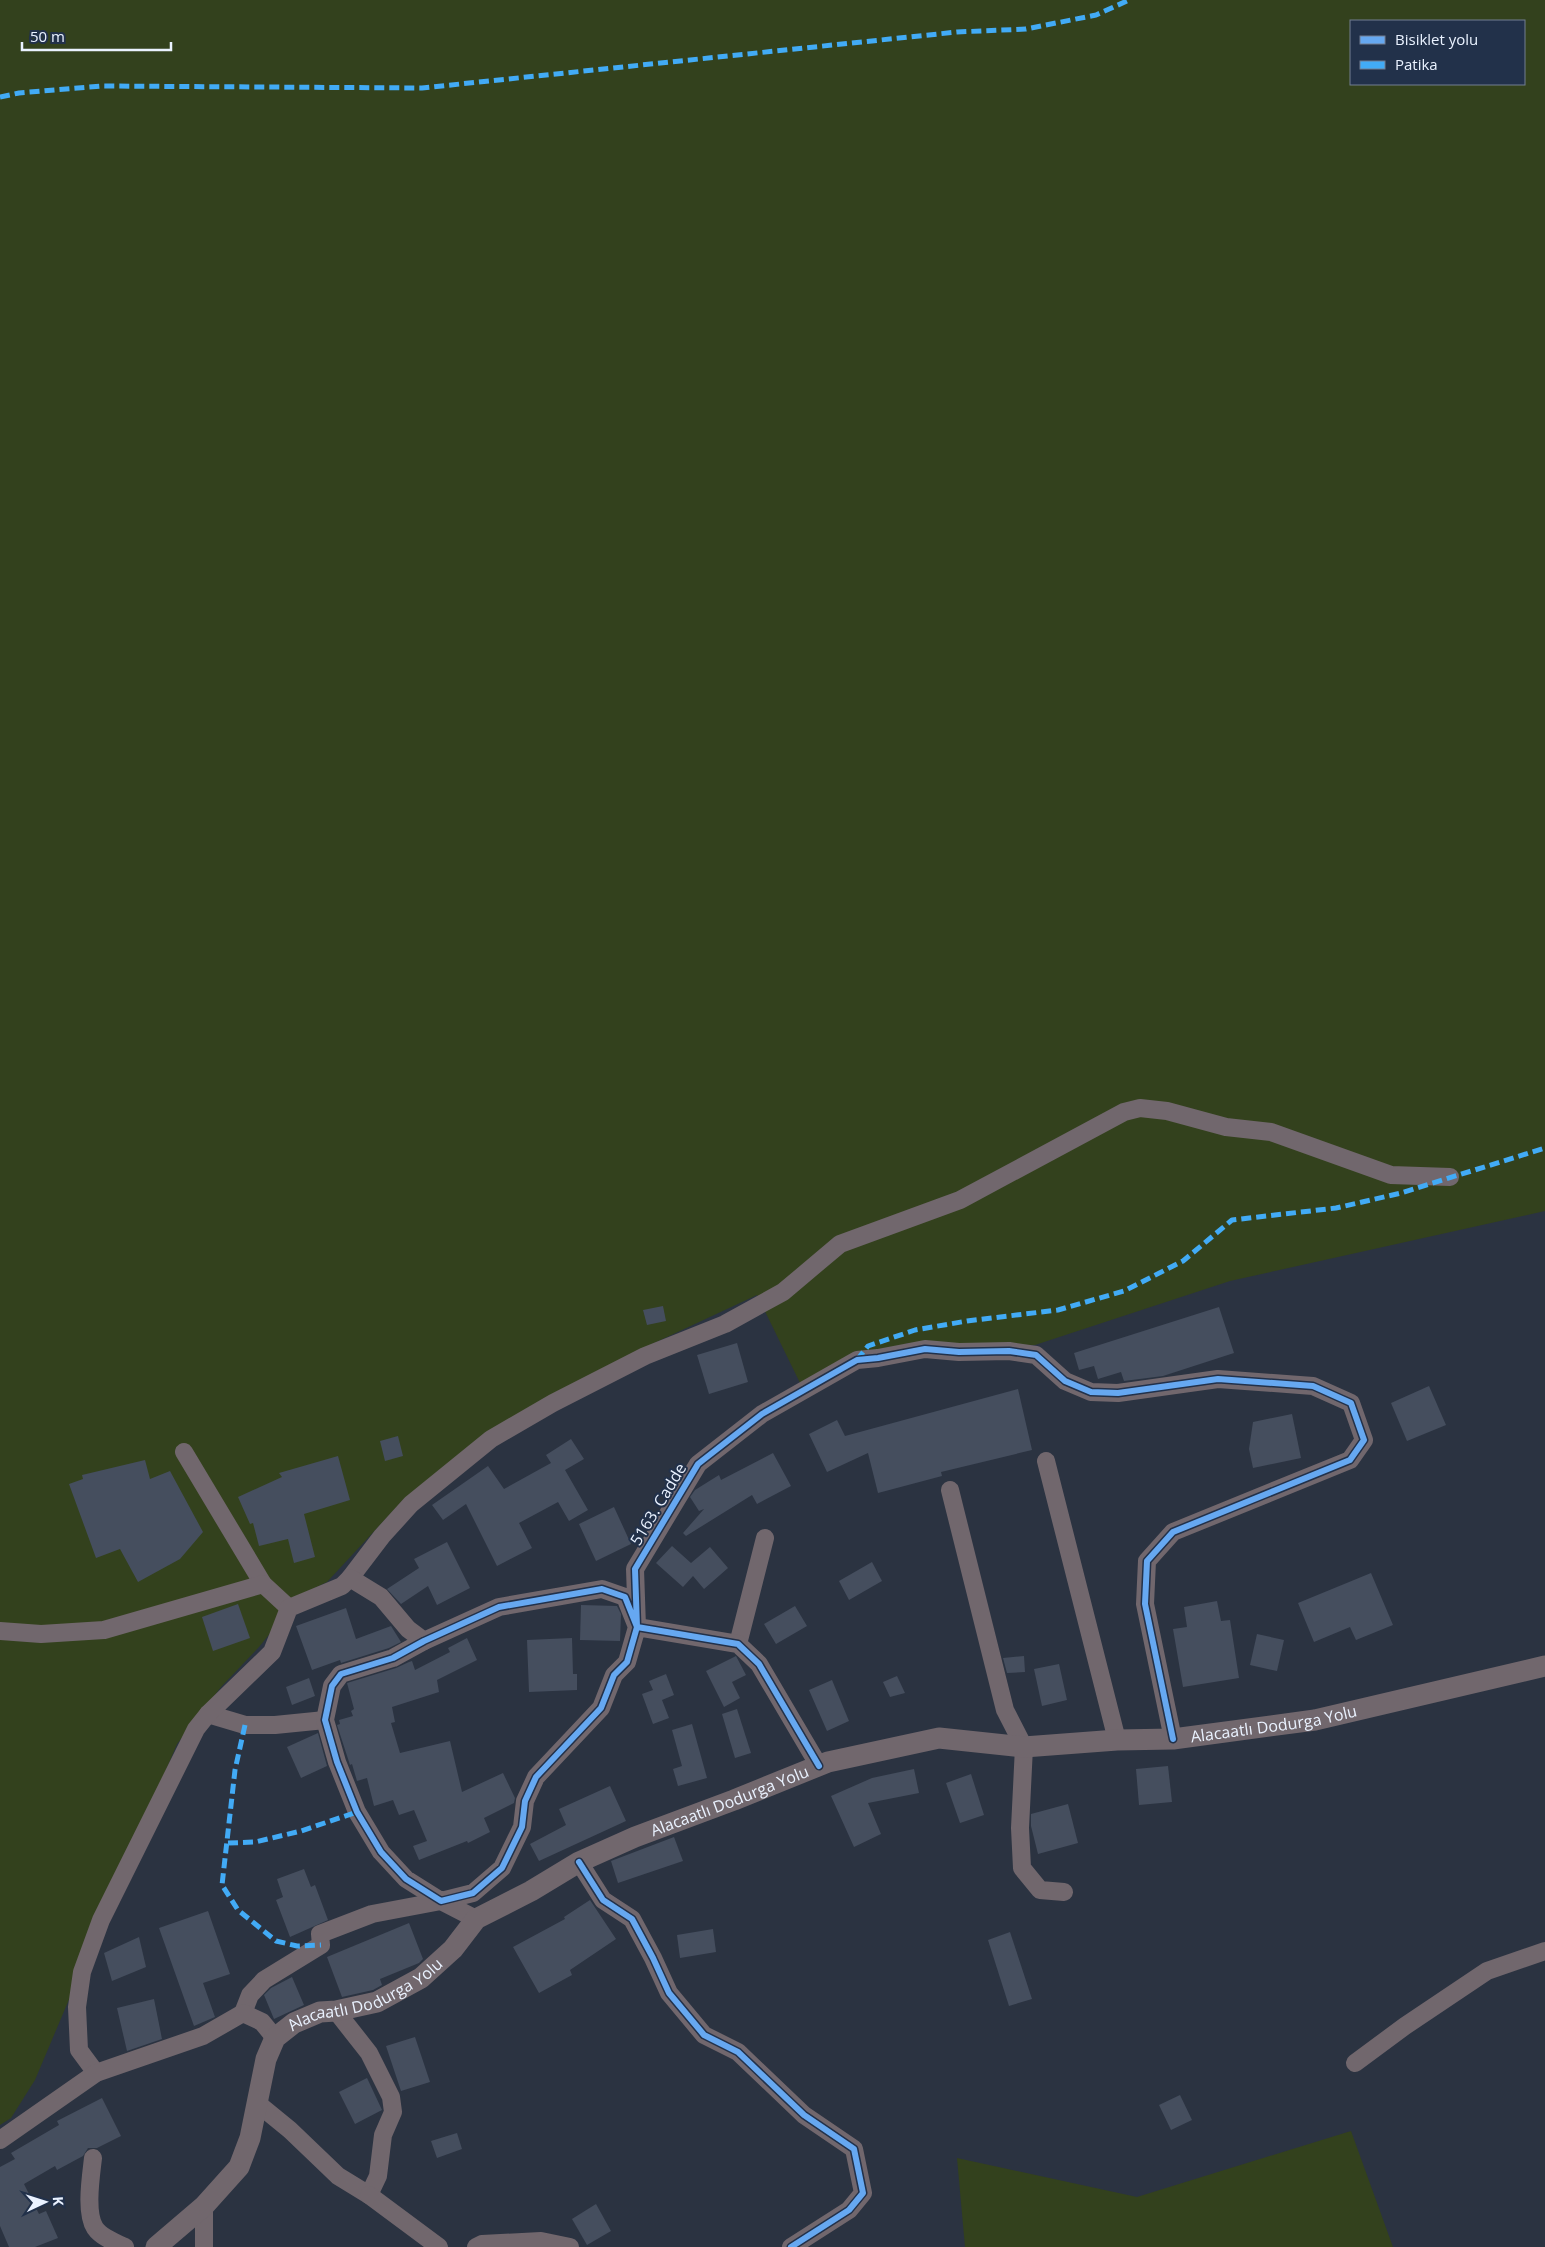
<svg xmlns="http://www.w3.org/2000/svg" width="1545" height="2247" viewBox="0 0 1545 2247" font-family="'Open Sans',sans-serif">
  <rect width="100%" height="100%" fill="#2b3341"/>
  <!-- green -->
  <g fill="#33411d" fill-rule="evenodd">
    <path d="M0,0H1545V1211L1230,1281L1035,1345L908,1343L801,1385L757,1295L652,1344L405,1498L327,1582L302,1594L259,1647L221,1687L177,1744L35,2080L11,2118L0,2125ZM1351,21H1524V84H1351Z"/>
    <path d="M1351,2131L1393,2247H965L957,2158L1137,2197Z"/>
  </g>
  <!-- building -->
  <g fill="#454e5e">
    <path d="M663,1306L666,1321L647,1325L643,1310Z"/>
    <path d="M1219,1307L1234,1353L1163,1376L1124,1381L1121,1372L1098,1379L1094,1366L1079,1370L1074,1353Z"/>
    <path d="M737,1343L748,1382L709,1394L697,1355Z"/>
    <path d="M1429,1386L1446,1425L1407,1441L1391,1403Z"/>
    <path d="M1018,1389L1032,1450L941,1472L942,1476L878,1493L868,1453L827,1472L809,1434L837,1420L845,1436Z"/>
    <path d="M1292,1414L1301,1458L1253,1468L1249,1449L1253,1422Z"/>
    <path d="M398,1436L403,1456L385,1461L380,1441Z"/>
    <path d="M571,1439L584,1459L565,1470L588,1510L569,1521L558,1502L519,1523L532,1548L497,1566L466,1504L443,1520L432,1505L488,1466L504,1489L551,1463L546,1455Z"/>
    <path d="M773,1453L791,1486L757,1504L752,1495L686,1536L683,1533L704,1509L699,1511L690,1497L695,1490L719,1475L721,1480Z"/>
    <path d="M338,1456L350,1500L304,1514L315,1557L294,1563L288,1539L259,1546L253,1523L250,1524L238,1497L282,1477L279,1473Z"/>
    <path d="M145,1460L150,1479L170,1471L203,1532L180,1559L138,1582L120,1549L96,1558L69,1484L83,1479L82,1475Z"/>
    <path d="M614,1507L631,1544L596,1561L579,1524Z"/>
    <path d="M447,1542L470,1588L437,1605L428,1586L401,1604L387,1589L419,1568L414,1559Z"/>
    <path d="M672,1546L691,1563L710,1547L728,1568L704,1589L693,1576L683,1587L656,1563Z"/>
    <path d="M872,1562L882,1581L849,1600L839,1581Z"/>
    <path d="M1371,1573L1393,1625L1356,1640L1350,1627L1314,1642L1298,1603Z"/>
    <path d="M1217,1601L1221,1621L1230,1620L1239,1678L1183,1687L1173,1629L1187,1627L1184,1607Z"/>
    <path d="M238,1604L250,1638L213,1651L202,1617Z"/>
    <path d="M581,1605L617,1606L621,1614L620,1641L580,1640Z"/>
    <path d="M795,1606L807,1626L776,1644L764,1624Z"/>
    <path d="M346,1608L356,1639L391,1626L401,1642L389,1648L341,1663L340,1660L312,1670L296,1626Z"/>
    <path d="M1257,1634L1284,1640L1277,1671L1250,1665Z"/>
    <path d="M467,1638L477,1660L437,1680L439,1692L392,1707L395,1722L391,1723L400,1753L450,1741L462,1792L503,1773L515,1798L514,1803L484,1818L490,1832L468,1843L467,1841L419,1860L413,1846L427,1841L414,1810L399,1815L393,1800L374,1806L367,1778L357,1781L352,1764L350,1765L337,1725L340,1724L339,1720L353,1716L351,1711L354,1709L347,1683L396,1668L409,1662L412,1661L415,1670L450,1652L448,1648Z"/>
    <path d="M572,1638L573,1674H577V1690L529,1692L527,1640Z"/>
    <path d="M736,1656L746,1675L732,1682L740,1698L724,1707L706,1671Z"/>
    <path d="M1024,1656L1025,1672L1007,1673L1003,1658Z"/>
    <path d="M1059,1664L1067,1700L1042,1706L1034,1669Z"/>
    <path d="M666,1674L674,1695L662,1700L669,1718L653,1724L642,1694L653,1690L649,1681Z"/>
    <path d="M897,1676L905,1693L890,1697L883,1682Z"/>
    <path d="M309,1678L315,1696L292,1705L286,1687Z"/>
    <path d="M832,1680L849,1721L827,1731L809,1690Z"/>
    <path d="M737,1709L751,1753L735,1758L722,1714Z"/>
    <path d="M692,1724L707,1778L678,1786L673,1769L682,1766L672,1730Z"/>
    <path d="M318,1733L327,1766L301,1778L287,1747Z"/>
    <path d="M1168,1766L1172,1802L1139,1805L1136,1769Z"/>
    <path d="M914,1769L919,1793L868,1803L881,1834L854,1847L831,1796L872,1778Z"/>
    <path d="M971,1774L984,1815L960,1823L946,1783Z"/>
    <path d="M610,1786L626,1821L539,1861L530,1844L566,1825L559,1809Z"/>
    <path d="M1068,1804L1078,1843L1038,1854L1031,1826V1814Z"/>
    <path d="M674,1837L683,1861L618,1883L611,1861Z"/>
    <path d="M304,1869L311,1887L315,1885L328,1920L290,1937L276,1900L283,1897L277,1879Z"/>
    <path d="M590,1900L616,1939L570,1970L572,1975L539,1993L513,1947L565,1919L564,1917Z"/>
    <path d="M208,1911L230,1974L203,1983L215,2017L194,2026L159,1928Z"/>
    <path d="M409,1923L423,1959L419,1963L380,1979L382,1985L373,1990L342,1997L327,1957Z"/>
    <path d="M713,1929L716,1952L680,1958L677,1935Z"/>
    <path d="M1010,1932L1032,1999L1009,2006L988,1940Z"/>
    <path d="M139,1937L146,1967L112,1981L104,1953Z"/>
    <path d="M292,1977L304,2005L274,2019L264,1995L271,1988Z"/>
    <path d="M154,1999L162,2039L127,2051L117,2008Z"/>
    <path d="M415,2037L430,2082L401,2091L386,2046Z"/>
    <path d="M367,2078L382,2110L355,2124L339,2092Z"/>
    <path d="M1180,2095L1192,2120L1171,2130L1159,2105Z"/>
    <path d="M102,2098L121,2136L97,2148H88L83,2156L57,2170L55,2166L24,2184L39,2214L46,2211L58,2238L35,2247H9L0,2226V2167L15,2159L11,2153L59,2125L57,2121Z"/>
    <path d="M457,2133L462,2149L437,2158L431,2141Z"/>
    <path d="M596,2204L611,2231L587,2245L572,2219Z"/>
  </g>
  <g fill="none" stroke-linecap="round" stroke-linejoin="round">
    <!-- minor -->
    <g stroke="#71676d" stroke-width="18">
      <path d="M184,1452L263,1584L289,1608"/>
      <path d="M1046,1461L1117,1740"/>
      <path d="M950,1490L1005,1710L1024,1747L1020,1828L1022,1868L1040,1890L1064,1892"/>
      <path d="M350,1578L382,1536L411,1504L491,1439L553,1403L645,1356L725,1324L783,1292L840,1244L960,1200L1124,1112L1140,1108L1167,1111L1226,1127L1271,1132L1391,1175L1450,1177"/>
      <path d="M0,1631L41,1634L104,1630L263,1584"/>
      <path d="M738,1644L765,1538"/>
      <path d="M208,1714L245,1725H275L325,1720"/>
      <path d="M819,1766L759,1664L738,1644L637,1627L625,1597L602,1589L499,1607L424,1641L393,1658L341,1674L332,1686L325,1720L337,1762L357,1812L381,1852L406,1879L441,1901L473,1893L502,1868L522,1827L525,1801L536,1777L601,1708L614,1675L627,1662L637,1627L635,1569L698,1464L762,1414L857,1360L878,1358L925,1349L959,1352L1009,1351L1036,1355L1065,1381L1091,1392L1118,1393L1218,1379L1313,1386L1351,1403L1364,1440L1350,1460L1173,1532L1147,1561L1145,1604L1173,1739"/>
      <path d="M579,1862L603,1900L632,1919L653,1958L669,1993L704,2035L738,2052L804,2115L854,2149L863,2193L849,2210L791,2247"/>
      <path d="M243,2013L250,1995L264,1980L321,1945L320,1934L372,1914L441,1901L476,1919"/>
      <path d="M1355,2063L1405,2026L1487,1971L1545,1951"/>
      <path d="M96,2073L79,2050L77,2007L82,1972L101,1920L196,1729L208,1714L272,1652L289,1608L342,1586L350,1578L381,1597L408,1629L424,1641"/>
      <path d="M257,2103L290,2130L338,2176L369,2195L378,2176L383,2135L393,2112L391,2097L369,2053L336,2011"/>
      <path d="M0,2140L96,2073L203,2036L243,2013L262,2022L275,2038"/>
      <path d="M93,2158C91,2176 85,2213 95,2228C101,2237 116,2243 125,2247"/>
      <path d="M369,2195L439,2247"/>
      <path d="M204,2206V2247"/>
      <path d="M476,2247L482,2244L541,2241L570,2247"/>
    </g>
    <!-- tertiary -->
    <path stroke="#71676d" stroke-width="21" id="s1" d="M156,2247L204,2206L239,2167L250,2138L266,2059L275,2038L294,2023L320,2012L336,2011L377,2002L421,1978L453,1949L476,1919L531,1891L579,1862L635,1837L734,1800L828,1762L939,1738L1024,1747L1117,1740L1173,1739L1315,1720L1545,1666"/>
    <!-- quiet -->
    <g stroke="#42abf6" stroke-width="5" stroke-dasharray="10 5" stroke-linecap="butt">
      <path d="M0,97L19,93L102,86L422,88L957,32L1026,29L1096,15L1129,0"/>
      <path d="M857,1360L868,1346L915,1330L967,1321L1058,1310L1124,1291L1183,1261L1232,1220L1336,1208L1401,1193L1545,1148"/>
      <path d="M245,1725L235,1770L222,1885L238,1910L276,1941L297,1946L321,1945"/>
      <path d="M228,1843L255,1842L301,1831L357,1812"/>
    </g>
    <!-- cycleway casing -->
    <g stroke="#22314a" stroke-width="9">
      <g id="cycleway">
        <path d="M819,1766L759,1664L738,1644L637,1627L625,1597L602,1589L499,1607L424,1641L393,1658L341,1674L332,1686L325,1720L337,1762L357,1812L381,1852L406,1879L441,1901L473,1893L502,1868L522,1827L525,1801L536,1777L601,1708L614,1675L627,1662L637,1627L635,1569L698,1464L762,1414L857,1360L878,1358L925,1349L959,1352L1009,1351L1036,1355L1065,1381L1091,1392L1118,1393L1218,1379L1313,1386L1351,1403L1364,1440L1350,1460L1173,1532L1147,1561L1145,1604L1173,1739"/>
        <path d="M579,1862L603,1900L632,1919L653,1958L669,1993L704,2035L738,2052L804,2115L854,2149L863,2193L849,2210L791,2247"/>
      </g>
    </g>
    <!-- cycleway -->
    <use href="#cycleway" stroke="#66a8f1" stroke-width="6"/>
  </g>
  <g text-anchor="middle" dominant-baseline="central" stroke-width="4" stroke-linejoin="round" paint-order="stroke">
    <!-- street labels -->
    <g font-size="16" fill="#eaf2ff" stroke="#22314a">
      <text transform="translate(658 1504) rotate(-59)">5163. Cadde</text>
      <text stroke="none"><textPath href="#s1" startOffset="1328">Alacaatlı Dodurga Yolu</textPath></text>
      <text stroke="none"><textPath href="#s1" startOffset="772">Alacaatlı Dodurga Yolu</textPath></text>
      <text stroke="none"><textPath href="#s1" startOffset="352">Alacaatlı Dodurga Yolu</textPath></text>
    </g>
  </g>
  <!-- legend -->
  <rect x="1350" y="20" width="175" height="65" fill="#22314a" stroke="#727e92"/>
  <rect x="1360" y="36" width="25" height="8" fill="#66a8f1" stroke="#727e92"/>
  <text x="1395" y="45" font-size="15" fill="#eaf2ff">Bisiklet yolu</text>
  <rect x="1360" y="61" width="25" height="8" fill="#42abf6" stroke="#727e92"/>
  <text x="1395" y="70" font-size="15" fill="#eaf2ff">Patika</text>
  <!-- north arrow -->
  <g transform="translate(45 2202) rotate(86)" stroke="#22314a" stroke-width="4" paint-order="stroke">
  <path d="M0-4L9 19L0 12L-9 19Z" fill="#eaf2ff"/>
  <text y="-8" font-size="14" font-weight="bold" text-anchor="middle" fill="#eaf2ff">K</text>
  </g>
  <!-- scale -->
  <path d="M22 42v8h149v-8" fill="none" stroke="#eaf2ff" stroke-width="2.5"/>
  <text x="30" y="42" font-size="15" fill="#eaf2ff" stroke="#22314a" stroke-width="4" paint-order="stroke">50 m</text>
</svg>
